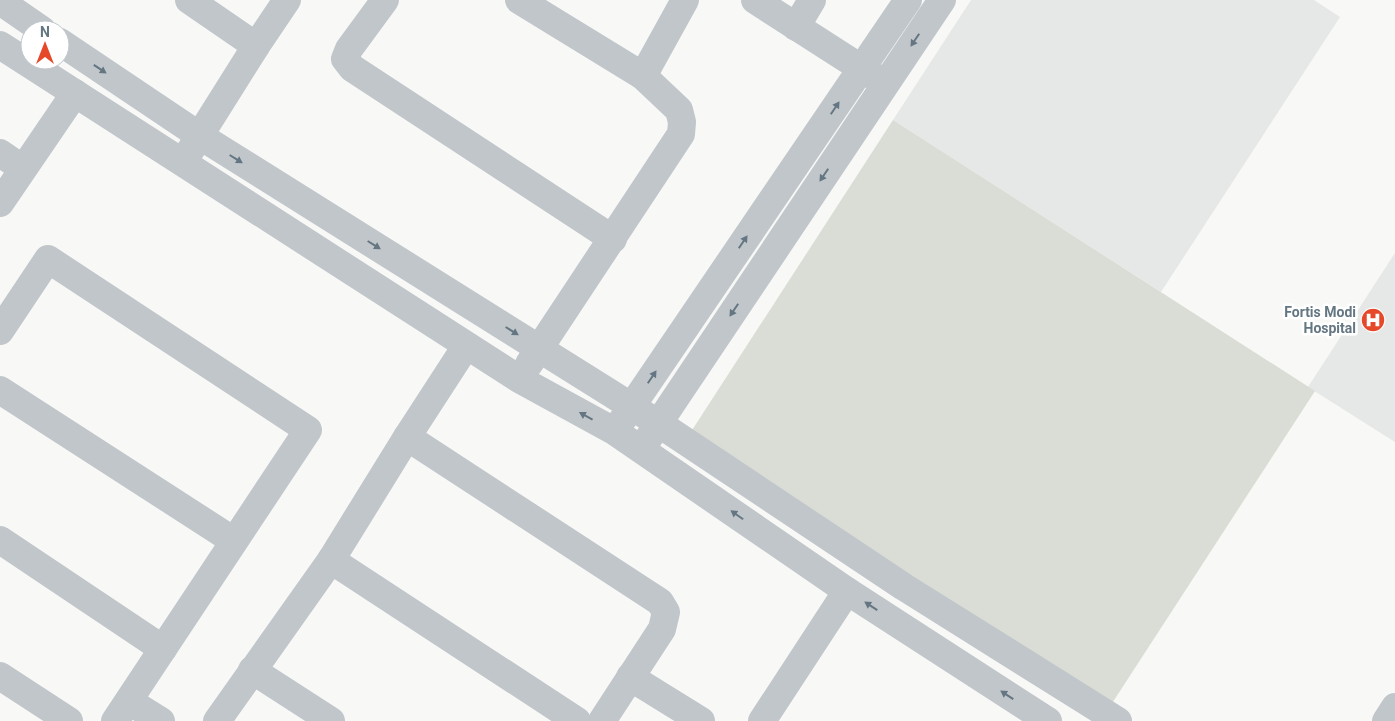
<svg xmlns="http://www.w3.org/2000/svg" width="1395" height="721" viewBox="0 0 1395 721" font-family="Roboto,sans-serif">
  <rect width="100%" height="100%" fill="#f8f8f6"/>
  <!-- built -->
  <g fill="#e6e8e7">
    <path d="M971,0H1314L1340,17L1161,292L893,120Z"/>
    <path d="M1395,253V442L1308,387Z"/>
  </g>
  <!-- green -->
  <path fill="#d9ddd5" d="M893,120L1315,391L1107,711L685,441Z"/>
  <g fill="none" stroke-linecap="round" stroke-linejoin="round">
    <!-- minor -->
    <g stroke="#c1c6ca" stroke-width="28">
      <path d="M189,0L256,46"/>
      <path d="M385,0L349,49L345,59L352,68L613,239"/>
      <path d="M519,0L643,76L679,110L682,122L681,134L529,364"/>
      <path d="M755,0L878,79"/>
      <path d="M0,1L42,30"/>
      <path d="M796,27L812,0"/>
      <path d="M60,42L200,136L658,423L904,587L1118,721"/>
      <path d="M0,45L519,379L614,431L847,591L1048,721"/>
      <path d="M643,76L685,0"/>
      <path d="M190,151L256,46L287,0"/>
      <path d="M0,153L22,168"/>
      <path d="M0,203L75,93"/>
      <path d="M0,331L48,259L308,430L115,721"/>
      <path d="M0,390L234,541"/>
      <path d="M621,422L908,0"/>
      <path d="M407,437L660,602L666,612L662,629L602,721"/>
      <path d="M648,439L942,0"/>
      <path d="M0,540L163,649"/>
      <path d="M331,560L577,721"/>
      <path d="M252,670L331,721"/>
      <path d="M0,676L69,721"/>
      <path d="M630,677L701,721"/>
      <path d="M129,701L161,721"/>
      <path d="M217,721L331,560L407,437L466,346"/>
      <path d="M762,721L847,591"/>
      <path d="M1386,721L1395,707"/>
    </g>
  </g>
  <!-- one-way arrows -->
  <defs><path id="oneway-solid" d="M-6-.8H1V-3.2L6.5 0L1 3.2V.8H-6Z" transform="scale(1.25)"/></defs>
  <g fill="#637681">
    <use href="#oneway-solid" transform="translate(915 40) rotate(124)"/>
    <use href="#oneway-solid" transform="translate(100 69) rotate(34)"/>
    <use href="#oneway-solid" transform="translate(835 108) rotate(-56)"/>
    <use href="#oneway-solid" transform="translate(236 159) rotate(32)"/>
    <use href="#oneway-solid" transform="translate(824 175) rotate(124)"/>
    <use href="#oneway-solid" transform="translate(743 242) rotate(-56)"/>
    <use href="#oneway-solid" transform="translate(374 245) rotate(32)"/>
    <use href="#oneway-solid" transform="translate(734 310) rotate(124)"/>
    <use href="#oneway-solid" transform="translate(512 331) rotate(32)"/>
    <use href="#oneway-solid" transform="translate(652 377) rotate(-56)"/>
    <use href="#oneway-solid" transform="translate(586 416) rotate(-151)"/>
    <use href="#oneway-solid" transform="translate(737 515) rotate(-145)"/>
    <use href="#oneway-solid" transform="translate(871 606) rotate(-147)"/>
    <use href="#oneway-solid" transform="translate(1007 695) rotate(-147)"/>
  </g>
  <!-- icons -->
  <defs>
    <g id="hospital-disc" transform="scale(1.25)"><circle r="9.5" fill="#e64929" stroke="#fff"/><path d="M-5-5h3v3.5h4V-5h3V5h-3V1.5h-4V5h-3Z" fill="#fff"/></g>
  </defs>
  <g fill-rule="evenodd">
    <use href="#hospital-disc" x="1373" y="320"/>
  </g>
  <g text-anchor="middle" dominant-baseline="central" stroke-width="5" stroke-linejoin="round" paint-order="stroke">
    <!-- poi labels -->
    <g font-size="14" font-weight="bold" fill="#637681" stroke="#fff" text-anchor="end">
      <text x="1356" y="312">Fortis Modi<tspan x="1356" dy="16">Hospital</tspan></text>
    </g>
  </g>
  <!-- north arrow -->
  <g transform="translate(45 45)"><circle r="24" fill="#ffffff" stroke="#c1c8cd"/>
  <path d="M0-4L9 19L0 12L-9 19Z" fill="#e64929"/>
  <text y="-8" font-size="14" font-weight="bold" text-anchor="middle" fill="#637681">N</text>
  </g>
</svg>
